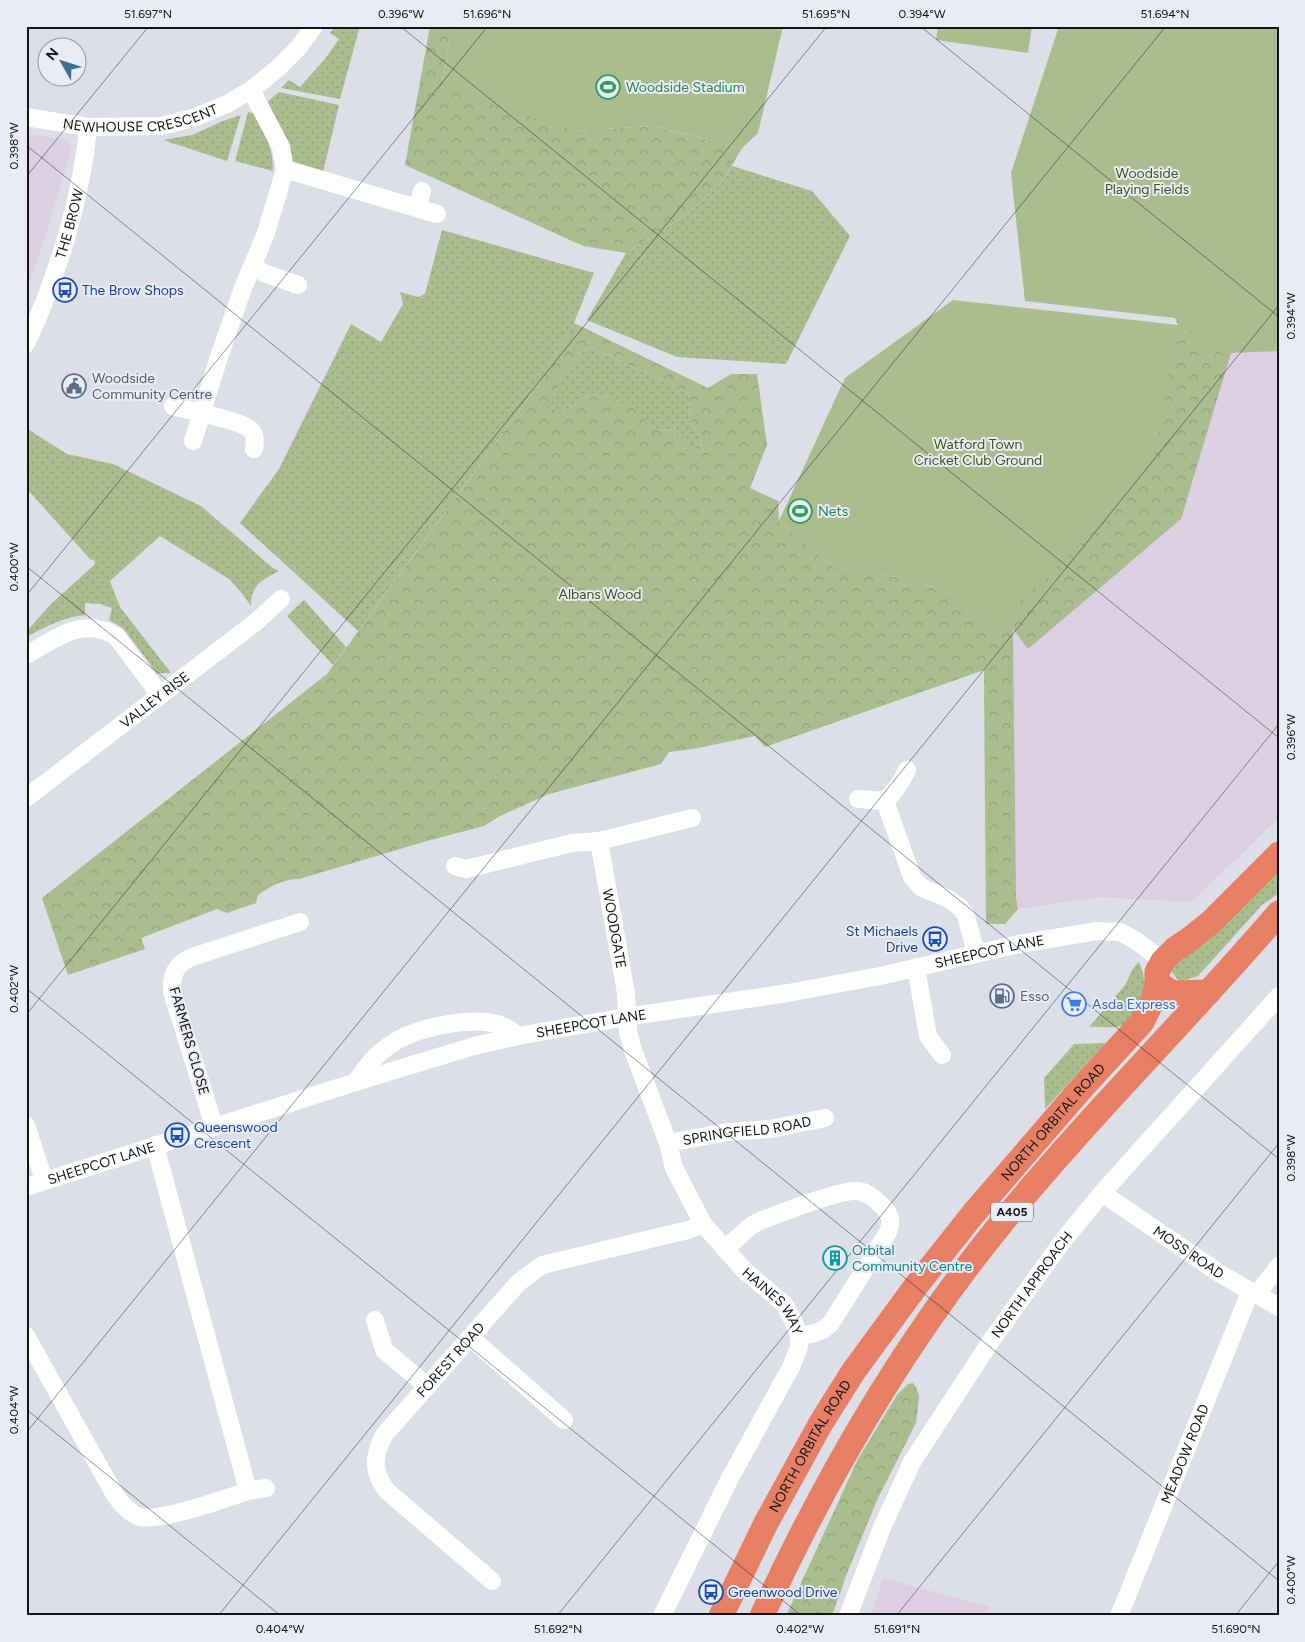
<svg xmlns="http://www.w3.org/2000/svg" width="1305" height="1642" viewBox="0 0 1305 1642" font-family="Figtree,sans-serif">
  <defs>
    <pattern id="grass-dots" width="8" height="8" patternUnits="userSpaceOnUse" patternTransform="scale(1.25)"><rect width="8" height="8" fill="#a9bd8f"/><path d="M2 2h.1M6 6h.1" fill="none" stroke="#91a27b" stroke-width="1.8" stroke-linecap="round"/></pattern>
    <pattern id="forest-crowns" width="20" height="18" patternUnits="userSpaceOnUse" patternTransform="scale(1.25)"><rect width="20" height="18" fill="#a9bd8f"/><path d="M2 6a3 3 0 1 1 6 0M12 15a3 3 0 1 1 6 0" fill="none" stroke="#91a27b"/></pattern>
  </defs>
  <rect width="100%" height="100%" fill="#dcdee8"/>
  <!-- commercial -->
  <g fill="#ddcfe2">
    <path d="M26,134L64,139L72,147L43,243L26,292Z"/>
    <path d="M1206,345L1279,350V818L1191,902L1100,897L1018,909L1016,897L1013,608Z"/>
    <path d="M883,1578L989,1607L985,1616H871Z"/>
  </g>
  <!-- grass -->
  <g fill="url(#grass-dots)">
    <path d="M335,26H360L340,99L281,88L289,80L300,87L325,59L339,39L330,33Z"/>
    <path d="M279,92L339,105L323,172L293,163L266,103Z"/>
    <path d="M248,112L255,114C266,133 273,149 273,171L235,161Z"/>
    <path d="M241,115L227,161L163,140L192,135L223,121Z"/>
    <path d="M732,166L812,191L850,236L786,364L677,357L587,320L626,253L688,214L723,181Z"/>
    <path d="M442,230L594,273L574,323L532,393L358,631L240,523L279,469L351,324L381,342L403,304L400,292L418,297L425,294Z"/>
    <path d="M591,348L684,390L689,398L690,422L700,436L703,455L677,431L654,430L646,422L587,395L565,412L544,407L583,351Z"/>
    <path d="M26,428L67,454L113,464L201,506L273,568L279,571C262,580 251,584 251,606L241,592L229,579L160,536L110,581L120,607L171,673H157L123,628L109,620L112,608L100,604L85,603V615C63,617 45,627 26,637V632L51,604L94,565L95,561L90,559L26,488Z"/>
    <path d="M304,600L346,647L333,665L287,616Z"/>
    <path d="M1279,866V893L1262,905L1198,976L1183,981L1178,980L1172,972V968Z"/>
    <path d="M1139,962C1148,983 1146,999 1132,1016C1129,1020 1126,1025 1120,1026C1110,1029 1099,1026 1089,1027L1125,985L1134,967Z"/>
    <path d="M1106,1043L1045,1109L1044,1078L1074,1044Z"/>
  </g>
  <!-- forest -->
  <g fill="url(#forest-crowns)" fill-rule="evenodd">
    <path d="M430,26H452L443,81L575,131L653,126L742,148L723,181L688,214L626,253L583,246L405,165Z"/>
    <path d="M1279,311V351L1231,353L1181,519L1028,649L1013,629L1016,897L1018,909L1005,924H986L984,670L765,747L755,736L693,749L669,752L661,764L549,794L500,816L484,826L427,841L299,879C283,879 271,886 258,895L256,903L227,913L217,909L141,938L145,949L68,975L42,898L327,674L532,393L574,323L708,388L731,374H757L767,445L750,488L778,501L779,521L833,567L916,580L952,596L996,637L1013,627V608L1178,325L1175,318ZM591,348L684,390L689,398L690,422L700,436L703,454L677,431L654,430L635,409L606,395H587L565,412L545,407L583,351Z"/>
    <path d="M913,1383L916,1387L919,1397L916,1423L877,1500L846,1576L832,1616H786L858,1459L897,1395L908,1384Z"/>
  </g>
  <!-- park -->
  <g fill="#a9bd8f">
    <path d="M452,26H783L758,133L742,148L654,126L575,131L452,92L443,82Z"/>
    <path d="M938,26H1032L1028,53L936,40Z"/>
    <path d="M1059,26H1279V350L1206,345L1175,318L1025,301L1011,173Z"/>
    <path d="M953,300L1178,325L1151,477L1013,608V628L996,637L952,596L916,580L833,567L779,521L845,378Z"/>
  </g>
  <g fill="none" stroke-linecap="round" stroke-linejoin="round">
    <!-- minor -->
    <g stroke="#fff" stroke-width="18">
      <path id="s1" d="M26,117L88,127L161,126L193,118L227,104L251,90L277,69L299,47L314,26"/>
      <path d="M285,169L437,214"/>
      <path d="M417,208L422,191"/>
      <path d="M253,266L264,273L298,285"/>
      <path id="s2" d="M26,344C56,281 82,197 88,127"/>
      <path d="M173,406C189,411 241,420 251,430C256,436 255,442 254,449"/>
      <path d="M193,441L219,357L243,288L266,233L285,169L281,147L251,90"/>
      <path d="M26,655C56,639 82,616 116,636L160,695"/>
      <path id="s3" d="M26,798L256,622L281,599"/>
      <path d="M858,799L885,801C895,792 901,783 907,770"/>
      <path d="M885,801L912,877L922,888L947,898L961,908L966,916L976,953"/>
      <path id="s4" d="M599,841L626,993L628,1032L633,1050L668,1143L674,1168L703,1224L744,1270L784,1304L793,1320L799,1336V1347L791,1367L729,1480L662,1616"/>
      <path d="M455,866L466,869L572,843L599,841L692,818"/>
      <path d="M916,967L928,1036L942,1055"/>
      <path d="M356,1082C366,1067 375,1055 390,1045C415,1027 477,1014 505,1027C510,1029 514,1033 518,1036"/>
      <path d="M26,1125L44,1180"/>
      <path d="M214,1126L172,992C171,974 176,964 192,957L300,922"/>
      <path id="s5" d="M668,1143L728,1132L770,1129L825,1118"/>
      <path id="s6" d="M26,1187L356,1082L474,1046L518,1036L626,1017L788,993L880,976L1019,944L1097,931L1120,932L1135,940L1163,961"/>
      <path id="s7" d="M1102,1193L1222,1275L1279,1307"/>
      <path d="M725,1249L752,1225L762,1220C781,1213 842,1189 858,1191C868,1192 876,1200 883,1207C892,1216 892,1223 887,1234L831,1323C822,1333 812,1334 799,1336"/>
      <path d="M1256,1295L1279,1266"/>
      <path d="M375,1320L384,1350L427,1386"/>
      <path d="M26,1336L115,1495C121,1503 127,1511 137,1516C155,1524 227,1498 248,1491L155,1145"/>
      <path d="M470,1337L564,1420"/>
      <path d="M248,1491L266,1488"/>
      <path id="s8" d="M492,1581L387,1491C372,1471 373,1457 384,1435L518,1283L542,1265L688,1230L703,1224"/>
      <path id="s9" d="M848,1616L881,1530L912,1462L991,1341L1062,1242L1102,1193L1279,996"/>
      <path id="s10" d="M1119,1616L1250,1292"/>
    </g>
    <!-- highway -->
    <g stroke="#e67f63" stroke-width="25">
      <path d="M1157,983L1173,993L1209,992"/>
      <path id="s11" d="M721,1616L766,1523L821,1423L853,1372L916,1286L973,1214L1079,1091L1142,1022L1153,1000L1157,983V972L1163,961L1175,949L1190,939L1210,923L1279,854"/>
      <path d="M762,1616C825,1479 905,1342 1000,1225C1088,1117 1188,1019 1279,913"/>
    </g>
  </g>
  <!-- ticks -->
  <path fill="none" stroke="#141418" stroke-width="1" stroke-opacity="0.45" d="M400,26L1279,738M920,26L1279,317M26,145L1279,1159M26,177L149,26M26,566L1279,1581M26,596L488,26M26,988L802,1616M26,1015L827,26M26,1409L281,1616M26,1433L1166,26M218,1616L1279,305M557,1616L1279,724M896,1616L1279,1143M1235,1616L1279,1561"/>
  <!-- icons -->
  <defs>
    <g id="stadium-ring" transform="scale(1.25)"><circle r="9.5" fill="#e9ebf5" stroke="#2e9e5b" stroke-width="1.5"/><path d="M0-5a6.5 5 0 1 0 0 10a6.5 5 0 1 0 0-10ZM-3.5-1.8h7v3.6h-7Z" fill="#2e9e5b"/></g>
    <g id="bus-ring" transform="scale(1.25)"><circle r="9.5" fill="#e9ebf5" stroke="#1a4fb4" stroke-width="1.5"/><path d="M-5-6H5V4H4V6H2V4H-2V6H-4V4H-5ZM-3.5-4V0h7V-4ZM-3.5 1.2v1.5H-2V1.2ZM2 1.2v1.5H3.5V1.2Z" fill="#1a4fb4"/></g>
    <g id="civic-ring" transform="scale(1.25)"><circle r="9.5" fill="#e9ebf5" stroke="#5c6f8a" stroke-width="1.5"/><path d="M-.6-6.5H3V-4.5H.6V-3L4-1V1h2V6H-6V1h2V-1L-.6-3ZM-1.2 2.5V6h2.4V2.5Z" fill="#5c6f8a"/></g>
    <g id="fuel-ring" transform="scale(1.25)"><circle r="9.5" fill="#e9ebf5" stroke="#5c6f8a" stroke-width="1.5"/><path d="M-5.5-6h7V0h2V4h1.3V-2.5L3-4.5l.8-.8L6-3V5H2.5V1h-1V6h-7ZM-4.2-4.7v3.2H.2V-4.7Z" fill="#5c6f8a"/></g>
    <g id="supermarket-ring" transform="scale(1.25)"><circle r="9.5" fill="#e9ebf5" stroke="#3f7fe0" stroke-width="1.5"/><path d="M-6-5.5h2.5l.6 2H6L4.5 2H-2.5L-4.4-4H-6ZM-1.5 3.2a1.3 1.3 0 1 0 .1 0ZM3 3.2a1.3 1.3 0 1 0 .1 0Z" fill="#3f7fe0"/></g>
    <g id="building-ring" transform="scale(1.25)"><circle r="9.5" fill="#e9ebf5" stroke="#0f9aa8" stroke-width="1.5"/><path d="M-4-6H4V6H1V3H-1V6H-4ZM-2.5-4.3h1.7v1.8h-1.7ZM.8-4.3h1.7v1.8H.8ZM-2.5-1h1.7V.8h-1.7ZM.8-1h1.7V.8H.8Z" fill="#0f9aa8"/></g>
  </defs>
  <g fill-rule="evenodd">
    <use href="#stadium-ring" x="608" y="87"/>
    <use href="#bus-ring" x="65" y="290"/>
    <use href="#civic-ring" x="74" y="386"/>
    <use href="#stadium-ring" x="800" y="511"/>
    <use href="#bus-ring" x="935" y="939"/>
    <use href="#fuel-ring" x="1002" y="996"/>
    <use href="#supermarket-ring" x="1074" y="1004"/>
    <use href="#bus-ring" x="177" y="1135"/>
    <use href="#building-ring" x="835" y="1258"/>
    <use href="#bus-ring" x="711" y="1592"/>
  </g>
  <g text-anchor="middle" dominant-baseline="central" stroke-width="4" stroke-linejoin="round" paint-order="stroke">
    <!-- shield labels -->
    <rect fill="#e9ebf5" stroke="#54545a" stroke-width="1" x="991" y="1202.5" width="42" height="19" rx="4"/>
    <g font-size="12" font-weight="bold" fill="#141418">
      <text x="1012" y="1212">A405</text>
    </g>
    <!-- leisure labels -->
    <g font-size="14" fill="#27864d" stroke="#e9ebf5" text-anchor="start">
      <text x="626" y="87">Woodside Stadium</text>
      <text x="818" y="511">Nets</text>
    </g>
    <!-- street labels -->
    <g font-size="14" fill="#141418" stroke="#e9ebf5">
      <text stroke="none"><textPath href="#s1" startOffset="116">NEWHOUSE CRESCENT</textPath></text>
      <text stroke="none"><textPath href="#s2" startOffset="128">THE BROW</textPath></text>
      <text stroke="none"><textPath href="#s3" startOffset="162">VALLEY RISE</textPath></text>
      <text stroke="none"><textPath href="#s4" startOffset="89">WOODGATE</textPath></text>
      <text stroke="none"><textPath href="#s6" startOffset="994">SHEEPCOT LANE</textPath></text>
      <text stroke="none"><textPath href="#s6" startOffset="589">SHEEPCOT LANE</textPath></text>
      <text transform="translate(189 1041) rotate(74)">FARMERS CLOSE</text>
      <text stroke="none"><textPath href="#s11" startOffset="598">NORTH ORBITAL ROAD</textPath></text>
      <text stroke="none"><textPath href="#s5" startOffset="80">SPRINGFIELD ROAD</textPath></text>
      <text stroke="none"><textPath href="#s6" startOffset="79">SHEEPCOT LANE</textPath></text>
      <text stroke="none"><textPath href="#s7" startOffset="105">MOSS ROAD</textPath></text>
      <text stroke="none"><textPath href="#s9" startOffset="381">NORTH APPROACH</textPath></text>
      <text stroke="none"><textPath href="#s4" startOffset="505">HAINES WAY</textPath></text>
      <text stroke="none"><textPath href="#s8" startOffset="299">FOREST ROAD</textPath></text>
      <text stroke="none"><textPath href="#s11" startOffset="192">NORTH ORBITAL ROAD</textPath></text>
      <text stroke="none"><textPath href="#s10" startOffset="175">MEADOW ROAD</textPath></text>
    </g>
    <!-- park labels -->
    <g font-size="14" fill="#3d5415" stroke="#e9ebf5">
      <text x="1147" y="173">Woodside<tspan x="1147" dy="16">Playing Fields</tspan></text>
      <text x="978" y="444">Watford Town<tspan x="978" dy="16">Cricket Club Ground</tspan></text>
      <text x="600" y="594">Albans Wood</text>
    </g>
    <!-- transit labels -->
    <g font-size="14" fill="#164399" stroke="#e9ebf5" text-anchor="start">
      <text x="82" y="290">The Brow Shops</text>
      <text x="918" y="931" text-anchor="end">St Michaels<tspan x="918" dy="16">Drive</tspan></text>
      <text x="194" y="1127">Queenswood<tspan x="194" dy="16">Crescent</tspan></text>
      <text x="728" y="1592">Greenwood Drive</text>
    </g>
    <!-- service labels -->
    <g font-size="14" fill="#4e5e75" stroke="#e9ebf5" text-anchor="start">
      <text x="92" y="378">Woodside<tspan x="92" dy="16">Community Centre</tspan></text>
      <text x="1020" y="996">Esso</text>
    </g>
    <!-- shop labels -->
    <g font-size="14" fill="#366cbe" stroke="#e9ebf5" text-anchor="start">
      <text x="1092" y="1004">Asda Express</text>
    </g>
    <!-- culture labels -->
    <g font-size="14" fill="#0d838f" stroke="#e9ebf5" text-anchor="start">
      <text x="852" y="1250">Orbital<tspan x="852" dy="16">Community Centre</tspan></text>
    </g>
  </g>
  <!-- border -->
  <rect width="1305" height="1642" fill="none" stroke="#e9ebf5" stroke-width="55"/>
  <!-- north arrow -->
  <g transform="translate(62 62) rotate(309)"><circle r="24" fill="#e9ebf5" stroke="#94959d"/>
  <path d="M0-4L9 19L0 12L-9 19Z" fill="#3a728c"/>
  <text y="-8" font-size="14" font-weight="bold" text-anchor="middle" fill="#141418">N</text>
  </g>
  <rect x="28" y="28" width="1250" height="1586" fill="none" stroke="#141418" stroke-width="2"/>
  <g font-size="12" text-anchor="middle" fill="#141418">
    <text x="148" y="18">51.697°N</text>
    <text x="401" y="18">0.396°W</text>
    <text x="487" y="18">51.696°N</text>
    <text x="826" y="18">51.695°N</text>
    <text x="922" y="18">0.394°W</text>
    <text x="1165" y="18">51.694°N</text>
    <text transform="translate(14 146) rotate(-90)" y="4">0.398°W</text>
    <text transform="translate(1291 316) rotate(-90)" y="4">0.394°W</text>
    <text transform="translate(14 567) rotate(-90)" y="4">0.400°W</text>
    <text transform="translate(1291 737) rotate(-90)" y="4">0.396°W</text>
    <text transform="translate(14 989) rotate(-90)" y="4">0.402°W</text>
    <text transform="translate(1291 1158) rotate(-90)" y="4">0.398°W</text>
    <text transform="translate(14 1410) rotate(-90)" y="4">0.404°W</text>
    <text transform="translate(1291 1580) rotate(-90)" y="4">0.400°W</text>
    <text x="280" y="1633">0.404°W</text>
    <text x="558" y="1633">51.692°N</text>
    <text x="800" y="1633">0.402°W</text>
    <text x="897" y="1633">51.691°N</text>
    <text x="1236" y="1633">51.690°N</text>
  </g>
</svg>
